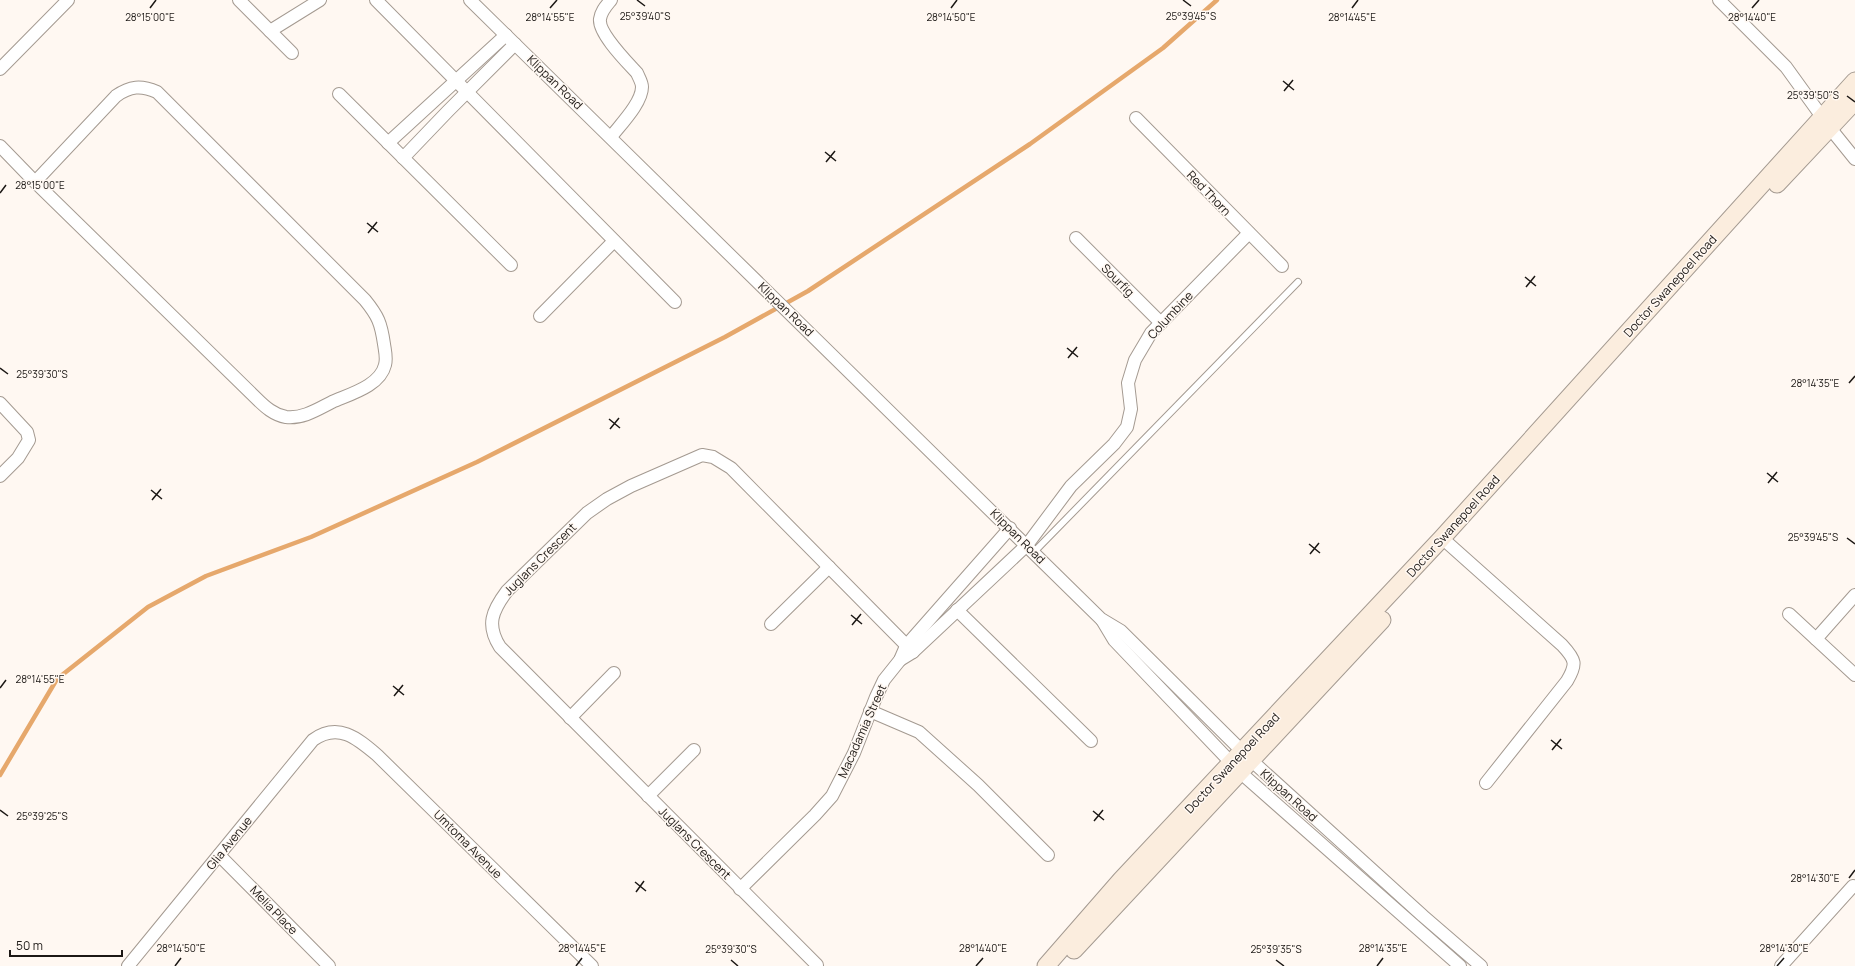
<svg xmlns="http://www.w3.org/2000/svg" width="1855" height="966" viewBox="0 0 1855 966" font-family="Manrope,sans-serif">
  <rect width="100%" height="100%" fill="#fff8f2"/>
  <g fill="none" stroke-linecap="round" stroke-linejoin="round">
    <!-- stream -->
    <path stroke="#e6a86c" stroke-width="4.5" d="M0,775L57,679L148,607L206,576L311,537L477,462L725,337L808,291L1030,144L1163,48L1217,0"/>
    <!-- lane casing -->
    <g stroke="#a49a91" stroke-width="8">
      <path id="lane" d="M1034,552L1298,282"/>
    </g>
    <!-- street casing -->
    <g stroke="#a49a91" stroke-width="14">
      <g id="street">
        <path d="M239,0L292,53"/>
        <path d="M376,0L675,302"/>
        <path d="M470,0L1101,619L1121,631L1252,761L1423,916L1481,966"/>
        <path d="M1719,0L1786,67L1830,128L1855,159"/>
        <path d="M270,31L320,0"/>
        <path d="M0,69L68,0"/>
        <path d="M339,94L511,265"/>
        <path d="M1136,118L1282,266"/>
        <path d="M611,137C620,125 642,103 642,87C642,82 639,78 637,73C627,62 598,33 600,19C601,11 606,6 611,0"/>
        <path d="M388,143L506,35"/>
        <path d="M0,146L35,182L256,398C265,407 274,415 286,417C303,419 318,409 332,402C350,394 380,386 385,365C387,358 385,351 384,344C381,323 378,316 365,300L157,92C141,85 130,86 116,96L35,182"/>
        <path d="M403,158L448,111L515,44"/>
        <path d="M1076,238L1161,323"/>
        <path d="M540,316L614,241"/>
        <path d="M0,403L27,432L29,440L18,458L0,476"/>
        <path d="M1442,538L1562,645C1576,660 1577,664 1567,681L1486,783"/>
        <path d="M957,610L1091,741"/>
        <path d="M1789,614L1855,675"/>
        <path d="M1102,620L1114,640L1241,773L1460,966"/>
        <path d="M771,624L829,567"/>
        <path d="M1816,639L1855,595"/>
        <path d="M900,660L913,652L1027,545L1071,486L1114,444L1127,427L1131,409L1128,383L1135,360L1151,333L1249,233"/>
        <path d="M870,711L919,732L978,785L1048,855"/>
        <path d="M570,718L614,673"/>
        <path d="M648,796L694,750"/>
        <path d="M219,855L329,966"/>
        <path d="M740,889L815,815L832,796L854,753L876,697L884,680L900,660L906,646L1010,528"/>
        <path d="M817,965L500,647C486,625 492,611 507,591L587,513L607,499L631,486L702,455L713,457L731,468L913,652"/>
        <path d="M128,966L313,740C338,722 357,738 377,755L592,966"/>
        <path d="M1781,966L1853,886"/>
      </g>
    </g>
    <!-- secondary casing -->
    <g stroke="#a49a91" stroke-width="19">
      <g id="secondary">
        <path d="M1777,184L1855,101"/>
        <path d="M1074,950L1382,620"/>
        <path d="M1046,966L1121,880L1442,538L1855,81"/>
      </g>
    </g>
    <!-- lane -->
    <use href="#lane" stroke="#fff" stroke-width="6"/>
    <!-- street -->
    <use href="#street" stroke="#fff" stroke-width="12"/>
    <!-- secondary -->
    <use href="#secondary" stroke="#fbedde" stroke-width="17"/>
  </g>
  <!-- ticks -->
  <path fill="none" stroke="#1c1815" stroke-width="1.5" d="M637,0L645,6M1183,0L1191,6M150,8L156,0M550,8L557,0M951,8L957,0M1352,8L1358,0M1752,8L1759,0M1283,81L1294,90M1284,91L1293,80M1847,96L1855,102M825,152L836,161M826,162L835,151M0,193L6,185M367,223L378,232M368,233L377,222M1525,277L1536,286M1526,287L1535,276M1067,348L1078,357M1068,358L1077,347M0,368L8,374M1849,383L1855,376M609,419L620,428M610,429L619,418M1767,473L1778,482M1768,483L1777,472M151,490L162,499M152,500L161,489M1847,538L1855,544M1309,544L1320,553M1310,554L1319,543M851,615L862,624M852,625L861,614M393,686L404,695M0,688L6,680M394,696L403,685M1551,740L1562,749M1552,750L1561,739M0,810L8,816M1093,811L1104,820M1094,821L1103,810M1849,878L1855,870M635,882L646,891M636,892L644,881M731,960L738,966M1276,960L1284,966M175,966L181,958M576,966L582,958M976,966L983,958M1377,966L1383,958M1777,966L1784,958"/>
  <g text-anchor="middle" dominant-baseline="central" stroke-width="3" stroke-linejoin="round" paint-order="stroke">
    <!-- street labels -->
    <g font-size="12" fill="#1c1815" stroke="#fff8f2">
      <text transform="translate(555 82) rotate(44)">Klippan Road</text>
      <text transform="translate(1209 193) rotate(46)">Red Thorn</text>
      <text transform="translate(1118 280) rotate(45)">Sourfig</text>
      <text transform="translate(1670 286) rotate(-48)">Doctor Swanepoel Road</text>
      <text transform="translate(786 309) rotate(44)">Klippan Road</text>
      <text transform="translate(1170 315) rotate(-47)">Columbine</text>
      <text transform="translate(1453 526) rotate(-48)">Doctor Swanepoel Road</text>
      <text transform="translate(1018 536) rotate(45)">Klippan Road</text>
      <text transform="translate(540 559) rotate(-45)">Juglans Crescent</text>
      <text transform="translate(862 731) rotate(-66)">Macadamia Street</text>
      <text transform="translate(1232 763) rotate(-47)">Doctor Swanepoel Road</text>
      <text transform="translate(1289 795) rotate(42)">Klippan Road</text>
      <text transform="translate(229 843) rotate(-51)">Glia Avenue</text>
      <text transform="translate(695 843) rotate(45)">Juglans Crescent</text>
      <text transform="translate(468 844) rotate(45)">Umtoma Avenue</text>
      <text transform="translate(274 910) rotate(46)">Melia Place</text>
    </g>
  </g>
  <g font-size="10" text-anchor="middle" fill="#1c1815" stroke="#fff8f2" stroke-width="3" stroke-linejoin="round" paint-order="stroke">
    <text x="645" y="20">25°39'40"S</text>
    <text x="1191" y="20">25°39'45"S</text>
    <text x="150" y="21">28°15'00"E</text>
    <text x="550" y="21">28°14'55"E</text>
    <text x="951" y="21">28°14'50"E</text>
    <text x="1352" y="21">28°14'45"E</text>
    <text x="1752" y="21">28°14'40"E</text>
    <text x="1813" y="99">25°39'50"S</text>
    <text x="40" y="189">28°15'00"E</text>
    <text x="42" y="378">25°39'30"S</text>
    <text x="1815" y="387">28°14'35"E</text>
    <text x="1813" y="541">25°39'45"S</text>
    <text x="40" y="683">28°14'55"E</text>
    <text x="42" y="820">25°39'25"S</text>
    <text x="1815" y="882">28°14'30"E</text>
    <text x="181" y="952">28°14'50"E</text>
    <text x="582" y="952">28°14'45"E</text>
    <text x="983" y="952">28°14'40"E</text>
    <text x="1383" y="952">28°14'35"E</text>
    <text x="1784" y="952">28°14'30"E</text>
    <text x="731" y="953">25°39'30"S</text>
    <text x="1276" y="953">25°39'35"S</text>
  </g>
  <!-- scale -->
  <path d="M10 950v6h112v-6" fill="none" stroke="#1c1815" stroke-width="2"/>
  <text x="16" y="950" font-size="12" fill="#1c1815" stroke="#fff8f2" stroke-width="3" paint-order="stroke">50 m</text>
</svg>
